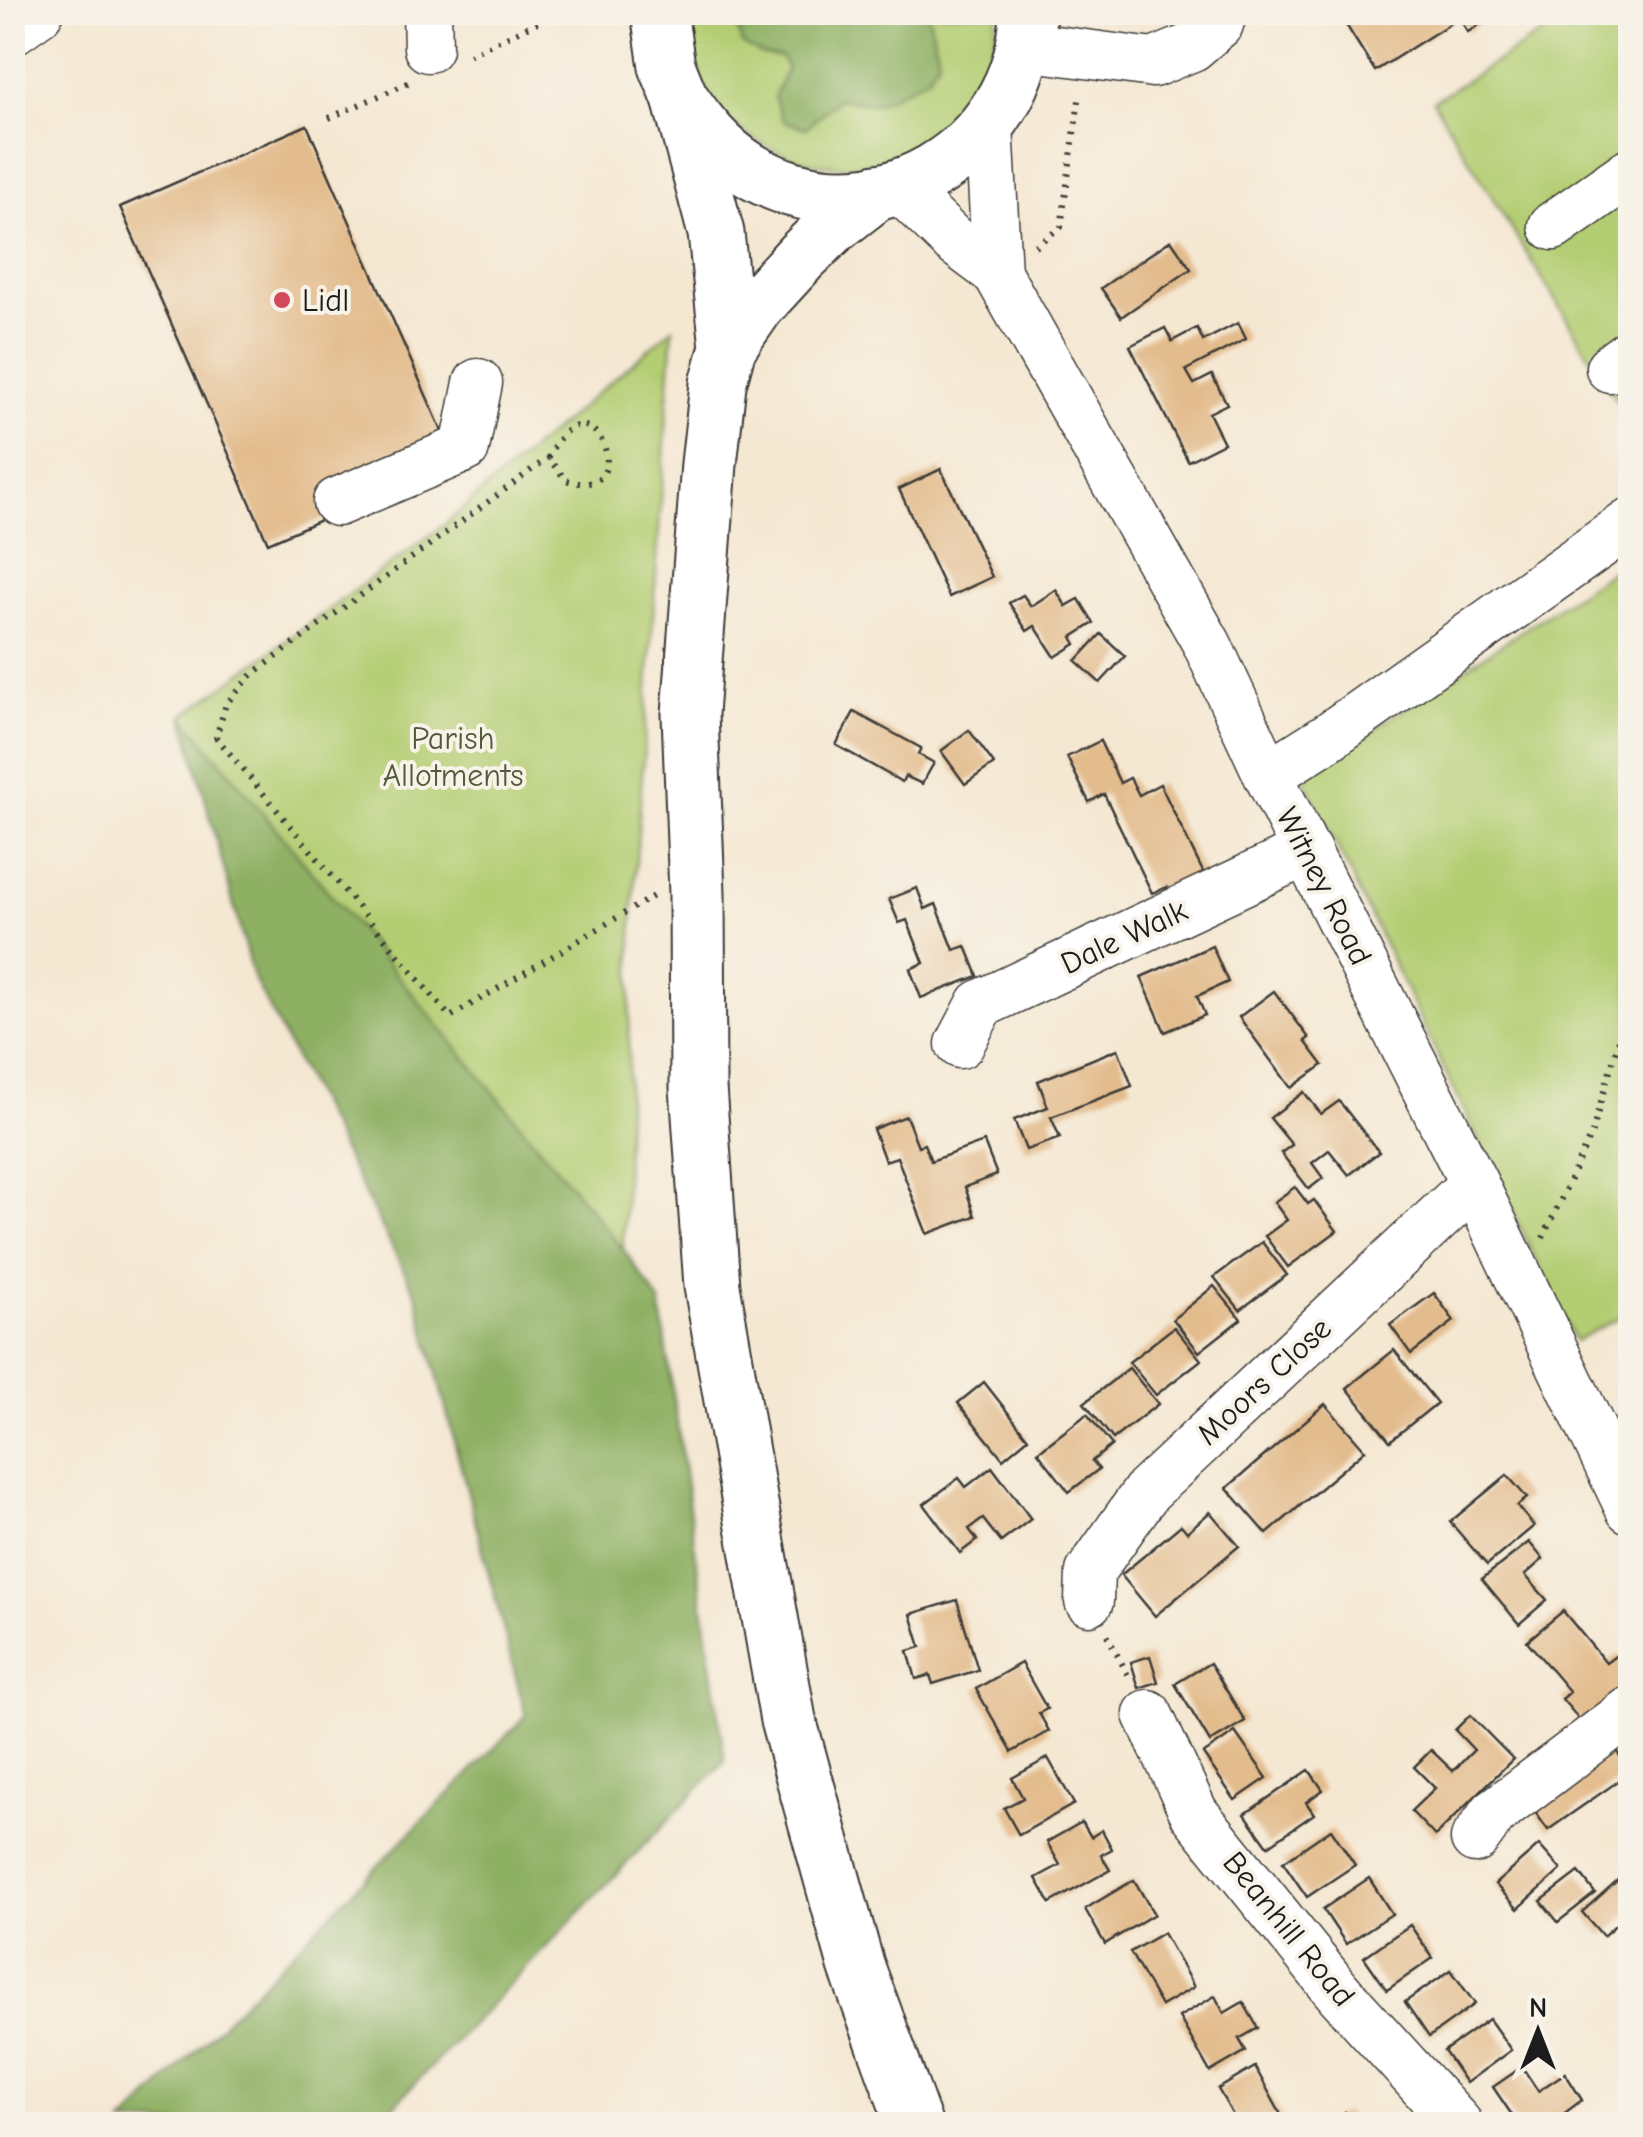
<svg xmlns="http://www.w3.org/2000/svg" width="1643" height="2137" viewBox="0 0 1643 2137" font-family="'Comic Neue',sans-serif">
  <rect width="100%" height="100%" fill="#f7f3e8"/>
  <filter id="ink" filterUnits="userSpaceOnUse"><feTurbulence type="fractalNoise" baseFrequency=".01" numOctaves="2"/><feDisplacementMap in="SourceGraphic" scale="20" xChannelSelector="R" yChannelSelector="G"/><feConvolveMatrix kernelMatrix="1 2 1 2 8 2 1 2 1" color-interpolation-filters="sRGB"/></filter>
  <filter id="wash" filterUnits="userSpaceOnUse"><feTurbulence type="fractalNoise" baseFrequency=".0048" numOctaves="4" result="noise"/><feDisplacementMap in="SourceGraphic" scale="40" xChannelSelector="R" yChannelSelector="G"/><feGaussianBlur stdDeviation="2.25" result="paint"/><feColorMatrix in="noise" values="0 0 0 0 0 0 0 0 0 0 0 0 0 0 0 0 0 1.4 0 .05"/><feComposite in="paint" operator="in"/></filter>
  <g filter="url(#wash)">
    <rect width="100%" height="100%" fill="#f5e8d3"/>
    <!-- green -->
    <g fill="#b3cd72" stroke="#687447" stroke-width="2.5">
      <path d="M685,13H997C995,122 886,197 783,154C758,144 732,127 716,105C696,77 690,46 685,13Z"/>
      <path d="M1575,13H1630V422L1433,101Z"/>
      <path d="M673,328L633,906L623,1249L456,1074L183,716L444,525Z"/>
      <path d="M1630,559V1312L1575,1341L1303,776Z"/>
    </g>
    <!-- forest -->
    <g fill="#8eb064" stroke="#556640" stroke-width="2.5">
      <path d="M733,13H928L939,58L928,77L877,104L838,99L806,128L783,121L774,97L787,68L781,57L763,55L742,44Z"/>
      <path d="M183,716L623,1249L660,1302L725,1761L376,2124H123L526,1716L416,1294L253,977Z"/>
    </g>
    <g id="blocks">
      <!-- building -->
      <g fill="#e3bc8d">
        <path d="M1338,12H1499L1468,32L1459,18L1375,71Z"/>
        <path d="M307,125L445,438L332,515L268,543L120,207Z"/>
        <path d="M1171,240L1191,269L1121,317L1101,288Z"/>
        <path d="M1238,323L1246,339L1186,370L1194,384L1212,375L1227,404L1209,413L1224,443L1188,461L1130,346L1165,328L1172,341L1197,328L1203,341Z"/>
        <path d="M941,469L992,577L949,597L899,489Z"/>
        <path d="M1056,590L1066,606L1079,599L1094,623L1072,637L1076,644L1055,657L1035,626L1027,631L1009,603L1023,595L1031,606Z"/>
        <path d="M1101,634L1125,656L1100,683L1076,661Z"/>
        <path d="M854,712L921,748L918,754L934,763L922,784L905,776L902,782L836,745Z"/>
        <path d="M969,730L994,764L965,784L941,751Z"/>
        <path d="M1100,741L1120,783L1130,778L1139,795L1160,784L1208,882L1173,899L1167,887L1152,893L1104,794L1089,802L1067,757Z"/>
        <path d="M917,888L925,909L936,904L954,950L966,946L978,976L921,998L910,969L924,963L907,920L899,923L889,899Z"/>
        <path d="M1212,946L1228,982L1197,996L1205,1015L1165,1032L1141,977Z"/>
        <path d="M1274,991L1309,1038L1305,1041L1323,1065L1291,1088L1239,1017Z"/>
        <path d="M1118,1049L1132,1086L1051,1117L1060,1138L1026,1150L1014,1120L1048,1107L1038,1081Z"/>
        <path d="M1304,1092L1321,1114L1339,1101L1379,1152L1349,1175L1329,1150L1312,1163L1323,1178L1309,1189L1281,1153L1292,1145L1270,1118Z"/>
        <path d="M906,1116L918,1146L924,1144L931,1161L984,1142L997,1175L965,1187L975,1216L927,1234L897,1157L885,1161L873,1129Z"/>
        <path d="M1295,1187L1308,1204L1314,1200L1337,1231L1288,1267L1265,1236L1287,1220L1274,1202Z"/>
        <path d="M1262,1242L1287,1275L1240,1310L1214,1277Z"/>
        <path d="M1214,1286L1241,1319L1199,1352L1173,1319Z"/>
        <path d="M1434,1293L1454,1321L1411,1354L1390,1325Z"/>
        <path d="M1174,1327L1201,1360L1156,1395L1129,1362Z"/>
        <path d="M1394,1350L1437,1403L1390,1441L1347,1388Z"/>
        <path d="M1129,1368L1158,1404L1113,1439L1084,1403Z"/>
        <path d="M984,1382L1028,1438L1003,1459L958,1403Z"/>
        <path d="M1325,1404L1365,1450L1267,1534L1227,1488Z"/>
        <path d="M1087,1414L1112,1445L1092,1461L1099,1469L1069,1492L1038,1452Z"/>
        <path d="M992,1467L1031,1519L1001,1542L983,1519L969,1529L977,1540L960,1553L924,1504L959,1478L966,1487Z"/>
        <path d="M1507,1475L1527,1498L1517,1506L1534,1526L1487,1565L1450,1522Z"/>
        <path d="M1210,1512L1239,1546L1155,1616L1121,1575L1181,1525L1187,1532Z"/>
        <path d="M1529,1542L1543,1559L1525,1575L1547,1600L1519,1624L1482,1579Z"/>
        <path d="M957,1600L978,1670L933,1684L930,1675L916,1679L908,1651L921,1647L911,1614Z"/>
        <path d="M1563,1611L1606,1663L1618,1654L1630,1669V1699L1590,1732L1562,1699L1570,1692L1527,1641Z"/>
        <path d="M1150,1656L1158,1682L1139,1688L1131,1662Z"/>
        <path d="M1021,1663L1047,1709L1039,1713L1049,1731L1012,1752L976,1689Z"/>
        <path d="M1210,1663L1245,1721L1210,1742L1175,1684Z"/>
        <path d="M1470,1715L1513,1759L1435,1836L1411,1811L1435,1788L1414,1767L1431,1750L1453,1771L1474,1750L1455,1730Z"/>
        <path d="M1235,1732L1267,1778L1235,1800L1203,1754Z"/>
        <path d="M1610,1739L1630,1773L1548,1830L1525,1798Z"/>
        <path d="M1048,1758L1074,1804L1019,1835L1004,1808L1023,1798L1012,1778Z"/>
        <path d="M1309,1770L1323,1790L1306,1802L1314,1814L1268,1846L1245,1814Z"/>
        <path d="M1082,1822L1091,1837L1102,1830L1112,1849L1101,1855L1110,1870L1050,1903L1036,1878L1060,1865L1047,1842Z"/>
        <path d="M1331,1829L1355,1865L1307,1897L1283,1862Z"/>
        <path d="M1539,1845L1561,1870L1518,1909L1495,1884Z"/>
        <path d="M1630,1869V1912L1603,1936L1582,1912Z"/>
        <path d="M1579,1872L1595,1893L1558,1922L1541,1901Z"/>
        <path d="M1369,1878L1392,1914L1346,1944L1323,1909Z"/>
        <path d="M1134,1880L1154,1914L1105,1944L1085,1909Z"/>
        <path d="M1410,1925L1433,1958L1387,1990L1364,1957Z"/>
        <path d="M1163,1933L1194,1987L1161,2006L1130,1952Z"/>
        <path d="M1451,1970L1475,2004L1429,2037L1405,2002Z"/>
        <path d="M1215,1996L1224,2013L1243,2002L1258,2028L1239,2039L1246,2051L1210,2072L1179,2017Z"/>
        <path d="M1489,2019L1511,2050L1466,2083L1444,2051Z"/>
        <path d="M1255,2067L1285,2122L1281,2124H1238L1218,2089Z"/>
        <path d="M1522,2067L1538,2091L1565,2073L1582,2100L1550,2124H1518L1493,2087Z"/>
        <path d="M1345,2112L1352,2124H1323Z"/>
      </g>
    </g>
  </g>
  <g filter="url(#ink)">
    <use href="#blocks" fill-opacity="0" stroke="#3d3b37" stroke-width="2.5"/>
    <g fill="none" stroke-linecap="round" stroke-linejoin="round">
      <!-- minor casing -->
      <g stroke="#3d3b37" stroke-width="51">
        <g id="minor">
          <path d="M427,12L428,48"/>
          <path d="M12,31L39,12"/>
          <path d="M1025,46L1153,63L1192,47L1219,24L1223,12"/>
          <path d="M989,126L997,273"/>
          <path d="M898,187L953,240L997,273L1207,644L1268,775L1474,1184L1630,1509"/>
          <path d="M1553,226L1630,172"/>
          <path d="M1610,368L1630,353"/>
          <path d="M337,502L465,448L478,383"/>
          <path d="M1268,775L1328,737L1630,523"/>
          <path d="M960,1044L981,1004L1307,851"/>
          <path d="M1089,1601L1090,1572L1147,1491L1474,1184"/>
          <path d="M1148,1714L1194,1813L1339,1993L1458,2124"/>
          <path d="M1475,1839L1494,1813L1630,1711"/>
        </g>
      </g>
      <!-- major casing -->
      <g stroke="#3d3b37" stroke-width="59">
        <g id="major">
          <path d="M659,12L667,66L680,98L716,233L728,347"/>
          <path d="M680,98C699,126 719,151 748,169C872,244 1023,153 1028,12"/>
          <path d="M877,192L832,227L801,257L757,305L728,347L718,384L709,464L690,714L697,894L698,1087L712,1286L788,1720L856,1965L914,2124"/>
        </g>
      </g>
      <!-- path -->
      <g stroke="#3d3b37" stroke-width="6" stroke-dasharray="2.5 8" stroke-linecap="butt">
        <path d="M469,55L558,12"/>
        <path d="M329,118L408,83"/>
        <path d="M1035,246L1061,227L1080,93"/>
        <path d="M548,458C591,364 646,506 566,480L548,458L253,674L226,704L216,737L450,1017L655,895"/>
        <path d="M1543,1238L1592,1132L1630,1002"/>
        <path d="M1107,1635L1131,1681"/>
      </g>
      <!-- minor -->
      <use href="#minor" stroke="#fff" stroke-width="48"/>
      <!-- major -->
      <use href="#major" stroke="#fff" stroke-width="55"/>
    </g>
  </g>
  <!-- markers -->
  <circle fill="#d1495b" stroke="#f7f3e8" stroke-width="4" cx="282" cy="300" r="10"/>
  <g text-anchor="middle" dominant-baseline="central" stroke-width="8" stroke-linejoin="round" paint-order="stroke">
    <!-- poi labels -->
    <g font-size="32" fill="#1c1c1c" stroke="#f7f3e8" text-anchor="start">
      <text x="302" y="300">Lidl</text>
    </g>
    <!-- park labels -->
    <g font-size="32" fill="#515a3a" stroke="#f7f3e8">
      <text x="453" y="738">Parish<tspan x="453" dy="37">Allotments</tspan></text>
    </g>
    <!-- street labels -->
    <g font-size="32" fill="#1c1c1c" stroke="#f7f3e8">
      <text transform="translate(1324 886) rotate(63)">Witney Road</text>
      <text transform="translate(1124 937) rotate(-25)">Dale Walk</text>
      <text transform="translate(1264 1381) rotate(-43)">Moors Close</text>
      <text transform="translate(1289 1929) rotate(51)">Beanhill Road</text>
    </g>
  </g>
  <!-- margin -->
  <rect width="1643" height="2137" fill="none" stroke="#f7f3e8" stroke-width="50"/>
  <!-- north arrow -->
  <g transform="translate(1538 2032)" stroke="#f7f3e8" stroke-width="8" paint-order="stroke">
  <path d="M0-8L18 38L0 25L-18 38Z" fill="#1c1c1c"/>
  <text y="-15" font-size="28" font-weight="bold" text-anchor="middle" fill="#1c1c1c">N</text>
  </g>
</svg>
